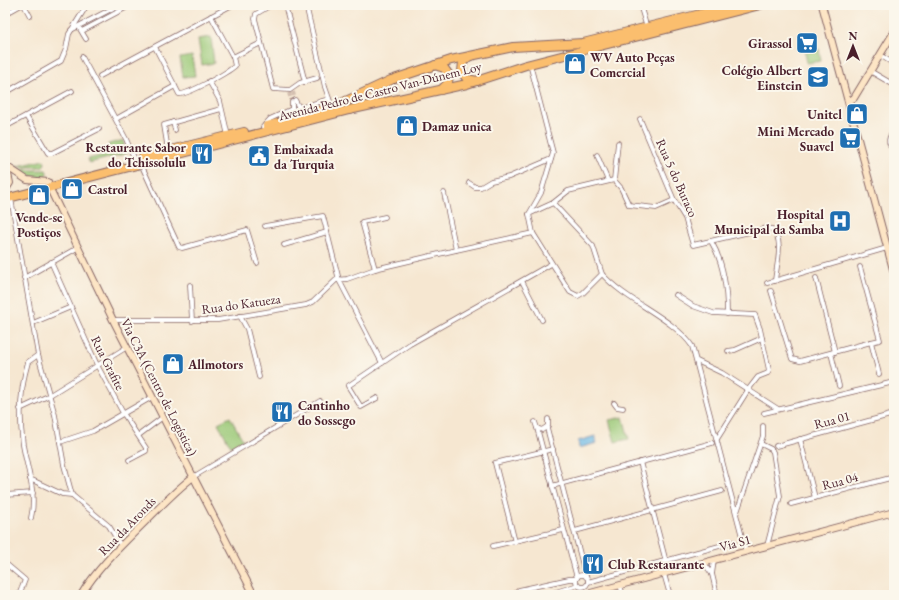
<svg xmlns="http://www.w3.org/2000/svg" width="899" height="600" viewBox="0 0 899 600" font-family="'EB Garamond',serif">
  <rect width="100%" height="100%" fill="#fbf7ec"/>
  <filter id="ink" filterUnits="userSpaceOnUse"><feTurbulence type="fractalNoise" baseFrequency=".025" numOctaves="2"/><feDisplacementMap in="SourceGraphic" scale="8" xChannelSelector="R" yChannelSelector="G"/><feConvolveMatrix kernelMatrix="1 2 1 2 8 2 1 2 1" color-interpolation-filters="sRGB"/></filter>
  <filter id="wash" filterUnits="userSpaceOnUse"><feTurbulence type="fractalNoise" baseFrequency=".012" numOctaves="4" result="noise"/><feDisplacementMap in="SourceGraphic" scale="16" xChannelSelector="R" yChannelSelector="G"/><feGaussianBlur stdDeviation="0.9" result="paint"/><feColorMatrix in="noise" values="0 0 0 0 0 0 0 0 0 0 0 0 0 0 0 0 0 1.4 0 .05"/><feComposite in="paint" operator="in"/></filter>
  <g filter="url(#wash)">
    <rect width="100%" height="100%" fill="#f6e7d1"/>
    <!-- green -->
    <g fill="#9ac876" stroke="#727450">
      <path d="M211,37L214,63L202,65L198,39Z"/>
      <path d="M819,49L821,61L807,63L805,52Z"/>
      <path d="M192,56L195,76L183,77L180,58Z"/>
      <path d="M124,140V146L110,150L108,144Z"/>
      <path d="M123,150L126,151L128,153L89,163L88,159Z"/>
      <path d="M44,160L45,164L42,167H14Z"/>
      <path d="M17,170H46L48,175L37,178Z"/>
      <path d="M230,417L243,440L231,447L218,423Z"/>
      <path d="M623,417L629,439L615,442L609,420Z"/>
    </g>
    <!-- water -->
    <path fill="#6bb7e4" stroke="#5a6b88" d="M595,436L597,443L579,448L578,441Z"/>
  </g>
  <g filter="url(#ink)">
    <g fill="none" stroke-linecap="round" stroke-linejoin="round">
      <!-- street-tunnel -->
      <g stroke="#d4bfb0" stroke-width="4" stroke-dasharray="4 2" stroke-linecap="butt">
        <path d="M293,92L295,100"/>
        <path d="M289,93L292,102"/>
      </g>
      <!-- street casing -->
      <g stroke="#866565" stroke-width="5.5">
        <g id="street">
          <path d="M24,5L30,16"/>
          <path d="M271,5L256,14L255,19L273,89L290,90L300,83L317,78"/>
          <path d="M285,5L305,82"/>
          <path d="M306,5L325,87L332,107"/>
          <path d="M640,5L647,28"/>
          <path d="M5,14L21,5"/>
          <path d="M80,29L86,39"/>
          <path d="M71,30L119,5"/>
          <path d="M82,31L131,5"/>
          <path d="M155,47L179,94C188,95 228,72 235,66L233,57L211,16"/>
          <path d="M880,55L894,64"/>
          <path d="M82,57L126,139L135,160"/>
          <path d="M233,57L261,43"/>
          <path d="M530,64L553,153L541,193L529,214L533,233L570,292L578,296L583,293L602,274C627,302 673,318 692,346L746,552"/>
          <path d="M870,71L894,85"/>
          <path d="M100,76L232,5"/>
          <path d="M209,81L220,101L228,136"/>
          <path d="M5,93L61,61L66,49L69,34L87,5"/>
          <path d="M295,100L298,106L303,107"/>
          <path d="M290,111L329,99"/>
          <path d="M26,116L48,153H52L99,129"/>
          <path d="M116,119L175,86"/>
          <path d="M640,119L674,200L685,218L693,245L767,228L772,229C785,239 776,267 775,281"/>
          <path d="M173,122L175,130"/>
          <path d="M5,127L72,91"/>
          <path d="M263,127L270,119L292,109V102"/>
          <path d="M894,129C889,137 886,143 894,150"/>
          <path d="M168,150L164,125L221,109"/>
          <path d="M597,155L608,181"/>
          <path d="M141,164L179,247L182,248L247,230L257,263"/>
          <path d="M614,180L618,143"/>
          <path d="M469,183L475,187H481L491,181L509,177L551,159"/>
          <path d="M444,193L456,250"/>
          <path d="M11,198L38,355L55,415L64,465L72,495L109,526L121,546"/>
          <path d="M553,203L593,246L602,274"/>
          <path d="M529,214L553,203L568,191L614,180L621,188L629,205L656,208L674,200"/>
          <path d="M265,226L323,216L339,280L382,363"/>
          <path d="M711,241C724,263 727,289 727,314"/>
          <path d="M284,245L327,232"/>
          <path d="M51,262L97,365L123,413L146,448V451L129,460"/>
          <path d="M375,269L362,222L385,217"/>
          <path d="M24,278L77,248"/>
          <path d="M816,278L835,352"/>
          <path d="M522,281L542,320"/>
          <path d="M767,283L887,248"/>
          <path d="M190,285L192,321"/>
          <path d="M771,291L792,359L800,361L871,342L880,340L860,267"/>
          <path d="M676,295L693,306L713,313L755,315L760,329L769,370L768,373L758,377L748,390L717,439"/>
          <path d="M240,316L247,329L259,377"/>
          <path d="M113,320H218L306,305L313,302L336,280L347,279L375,269L456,250L533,233"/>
          <path d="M33,323L71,307"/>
          <path d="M871,342L879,374"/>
          <path d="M728,351L735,350L762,338"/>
          <path d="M831,353L839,386"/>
          <path d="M697,361L722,373L778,409"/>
          <path d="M377,398L361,407L348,386L410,344L551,264"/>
          <path d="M614,403L617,407L623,408"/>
          <path d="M20,409L50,395L127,347"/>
          <path d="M764,413L894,382"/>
          <path d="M892,415L894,424"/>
          <path d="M535,422L537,428L542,430L548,426V419"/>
          <path d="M537,428L577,578"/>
          <path d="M547,428L586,577"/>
          <path d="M139,435L163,417"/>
          <path d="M800,439L815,498"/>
          <path d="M60,442L93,431L152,397"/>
          <path d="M761,444L771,449L773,452L780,496L767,546"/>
          <path d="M776,446L894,414"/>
          <path d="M640,462L666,562"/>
          <path d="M193,477L320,401"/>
          <path d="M30,479L62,494L72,495"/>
          <path d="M552,486L712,443"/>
          <path d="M5,495L33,493"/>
          <path d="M791,504L894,477"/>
          <path d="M737,512L763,436V426"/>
          <path d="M31,518C37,493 27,469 23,445C19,417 20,389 28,362L38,355"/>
          <path d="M575,531L722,491"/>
          <path d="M515,542L495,463L553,449"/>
          <path d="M493,546L563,530"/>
          <path d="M5,563L25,580L19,595"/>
          <path d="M704,563L712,574L717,595"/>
          <path d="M664,574L670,595"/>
          <path d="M712,574L714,560"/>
          <circle cx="582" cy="581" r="6"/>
          <path d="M588,582L734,542"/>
          <path d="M620,585L623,595"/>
          <path d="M514,595L519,590L569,579H576"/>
          <path d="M546,595L578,585"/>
        </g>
      </g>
      <!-- secondary casing -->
      <g stroke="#866565" stroke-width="8">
        <g id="secondary">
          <path d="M822,5L894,273"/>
          <path d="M849,101L854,98L894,32"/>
          <path d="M6,166L27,180L48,182"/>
          <path d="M49,187L113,320L254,595"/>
          <path d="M5,191L10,183L6,165"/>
          <path d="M81,595C98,567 123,544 146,521C161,506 176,490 193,477"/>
          <path d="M583,595L894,512"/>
        </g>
      </g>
      <!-- highway casing -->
      <g stroke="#866565" stroke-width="10">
        <g id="highway">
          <path d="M470,56L463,61L462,72L467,79L477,81"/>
          <path d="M435,65L444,68L449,75L448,83L441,90"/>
          <path d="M267,126L333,107L391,80L451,60L513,47L583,43L737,5"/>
          <path d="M143,157L244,132"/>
          <path d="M5,199L349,110L467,84L526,65L760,5"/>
        </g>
      </g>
      <!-- street -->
      <use href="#street" stroke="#fff" stroke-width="4"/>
      <!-- secondary -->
      <use href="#secondary" stroke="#fde5c5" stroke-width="6"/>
      <!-- highway -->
      <use href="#highway" stroke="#fbbe6e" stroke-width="8"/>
    </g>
  </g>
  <!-- icons -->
  <defs>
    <g id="supermarket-square" transform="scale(1.15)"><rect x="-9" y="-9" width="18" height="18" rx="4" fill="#1f6fb2" stroke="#fbf7ec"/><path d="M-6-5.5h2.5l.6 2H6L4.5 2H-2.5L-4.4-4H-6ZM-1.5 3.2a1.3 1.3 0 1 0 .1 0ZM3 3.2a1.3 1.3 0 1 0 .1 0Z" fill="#fff"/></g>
    <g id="shop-square" transform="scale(1.15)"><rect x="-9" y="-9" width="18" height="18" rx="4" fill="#1f6fb2" stroke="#fbf7ec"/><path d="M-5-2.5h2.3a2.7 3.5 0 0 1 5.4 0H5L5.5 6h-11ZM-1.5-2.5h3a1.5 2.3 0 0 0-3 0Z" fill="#fff"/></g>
    <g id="university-square" transform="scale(1.15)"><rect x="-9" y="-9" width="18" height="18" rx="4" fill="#1f6fb2" stroke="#fbf7ec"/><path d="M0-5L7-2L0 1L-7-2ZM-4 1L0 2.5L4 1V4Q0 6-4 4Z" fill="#fff"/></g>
    <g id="restaurant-square" transform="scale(1.15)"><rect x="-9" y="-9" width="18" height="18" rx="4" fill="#1f6fb2" stroke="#fbf7ec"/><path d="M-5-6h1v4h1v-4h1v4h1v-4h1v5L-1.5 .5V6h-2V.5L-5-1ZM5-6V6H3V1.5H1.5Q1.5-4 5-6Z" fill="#fff"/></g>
    <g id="civic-square" transform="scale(1.15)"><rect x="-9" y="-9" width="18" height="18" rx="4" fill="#1f6fb2" stroke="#fbf7ec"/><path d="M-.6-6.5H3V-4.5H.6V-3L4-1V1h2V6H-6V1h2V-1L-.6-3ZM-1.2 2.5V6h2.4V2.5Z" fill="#fff"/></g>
    <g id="hospital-square" transform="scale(1.15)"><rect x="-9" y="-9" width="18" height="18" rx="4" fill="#1f6fb2" stroke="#fbf7ec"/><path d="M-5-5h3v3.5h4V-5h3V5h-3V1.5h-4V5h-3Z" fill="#fff"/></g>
  </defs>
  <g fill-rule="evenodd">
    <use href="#supermarket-square" x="807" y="43"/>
    <use href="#shop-square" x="575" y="64"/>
    <use href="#university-square" x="818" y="77"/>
    <use href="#shop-square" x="857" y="114"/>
    <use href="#shop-square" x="407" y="126"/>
    <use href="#supermarket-square" x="850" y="138"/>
    <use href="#restaurant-square" x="202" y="154"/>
    <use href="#civic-square" x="259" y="156"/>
    <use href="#shop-square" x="72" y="189"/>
    <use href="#shop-square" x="39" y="195"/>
    <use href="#hospital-square" x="840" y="221"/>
    <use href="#shop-square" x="173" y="364"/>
    <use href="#restaurant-square" x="282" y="412"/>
    <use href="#restaurant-square" x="593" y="564"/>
  </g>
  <g text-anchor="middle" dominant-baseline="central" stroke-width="4" stroke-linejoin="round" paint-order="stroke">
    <!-- poi labels -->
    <g font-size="13" font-weight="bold" fill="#4a1f2b" stroke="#fbf7ec" text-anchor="start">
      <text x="792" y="43" text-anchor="end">Girassol</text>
      <text x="590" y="57">WV Auto Peças<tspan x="590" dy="15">Comercial</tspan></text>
      <text x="802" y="70" text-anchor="end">Colégio Albert<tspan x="802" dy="15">Einstein</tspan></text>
      <text x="842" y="114" text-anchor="end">Unitel</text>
      <text x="422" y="126">Damaz unica</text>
      <text x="834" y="131" text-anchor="end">Mini Mercado<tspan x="834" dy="15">Suavel</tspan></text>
      <text x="186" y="147" text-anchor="end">Restaurante Sabor<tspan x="186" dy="15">do Tchissolulu</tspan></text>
      <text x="274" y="149">Embaixada<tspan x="274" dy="15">da Turquia</tspan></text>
      <text x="88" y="189">Castrol</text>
      <text x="824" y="214" text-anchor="end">Hospital<tspan x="824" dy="15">Municipal da Samba</tspan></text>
      <text x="39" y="217" text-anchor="middle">Vende-se<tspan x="39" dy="15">Postiços</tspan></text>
      <text x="188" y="364">Allmotors</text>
      <text x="298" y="405">Cantinho<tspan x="298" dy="15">do Sossego</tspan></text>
      <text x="608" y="564">Club Restaurante</text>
    </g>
    <!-- street labels -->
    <g font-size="13" fill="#4a1f2b" stroke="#fbf7ec">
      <text transform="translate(380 91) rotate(-14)">Avenida Pedro de Castro Van-Dúnem Loy</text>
      <text transform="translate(677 178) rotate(66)">Rua 5 do Buraco</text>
      <text transform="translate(241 304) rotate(-8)">Rua do Katueza</text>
      <text transform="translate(108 363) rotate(63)">Rua Grafite</text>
      <text transform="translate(159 387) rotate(63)">Via C3A (Centro de Logística)</text>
      <text transform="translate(832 420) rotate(-15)">Rua 01</text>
      <text transform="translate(840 481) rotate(-15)">Rua 04</text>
      <text transform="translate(127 526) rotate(-46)">Rua da Aronds</text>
      <text transform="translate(735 543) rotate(-15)">Via S1</text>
    </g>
  </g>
  <!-- margin -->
  <rect width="899" height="600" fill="none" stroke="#fbf7ec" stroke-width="20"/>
  <!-- north arrow -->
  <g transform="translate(853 46)" stroke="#fbf7ec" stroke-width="3" paint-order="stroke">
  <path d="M0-3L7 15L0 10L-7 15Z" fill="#4a1f2b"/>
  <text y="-6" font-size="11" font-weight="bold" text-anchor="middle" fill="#4a1f2b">N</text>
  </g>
</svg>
